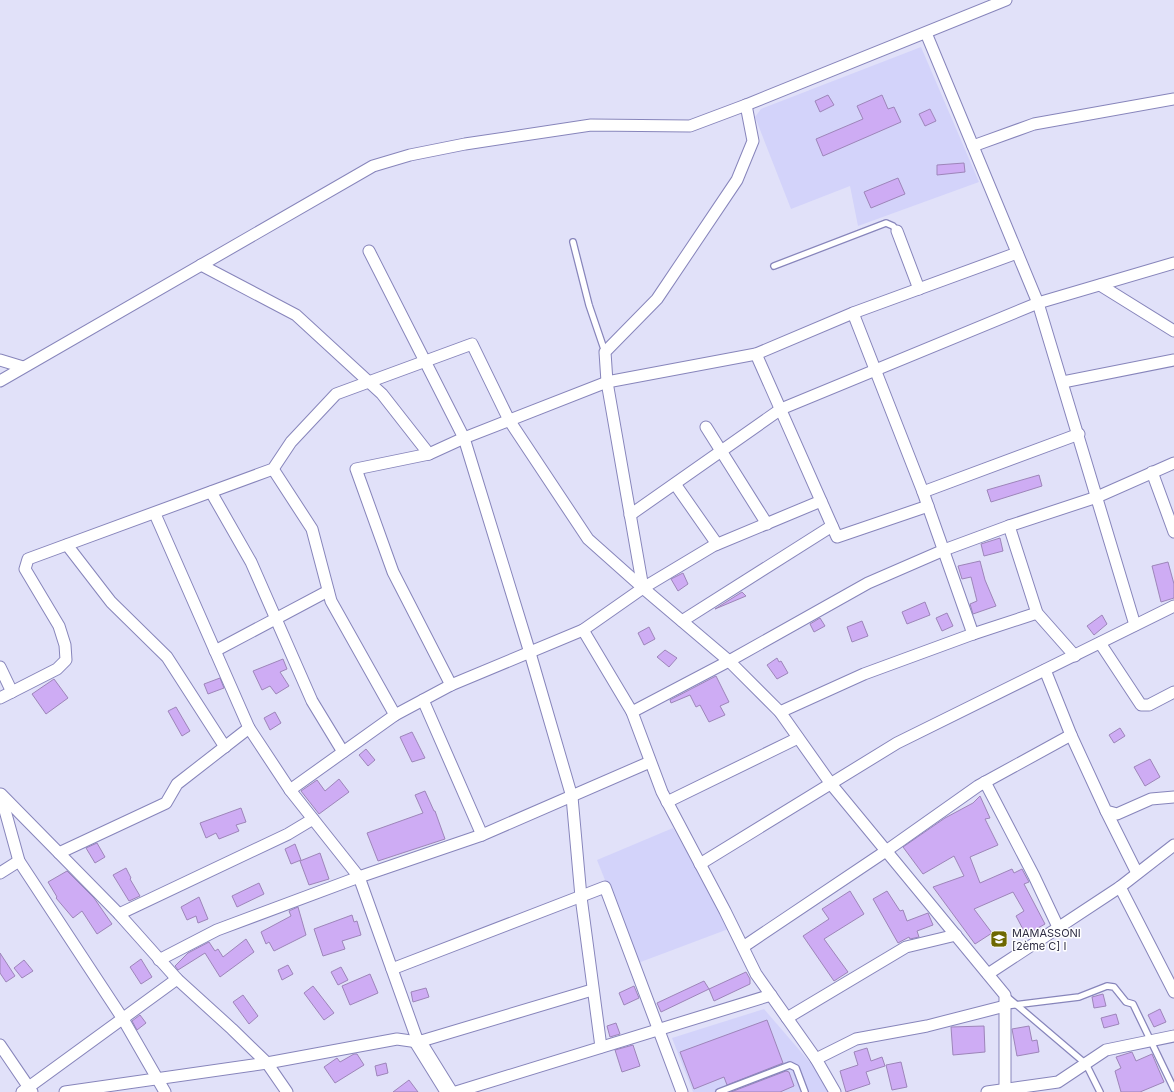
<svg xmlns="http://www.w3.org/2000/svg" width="1174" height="1092" viewBox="0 0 1174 1092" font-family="Inter,sans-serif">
  <rect width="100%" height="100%" fill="#e1e1f9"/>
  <!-- built -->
  <g fill="#d3d3fa">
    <path d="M921,47L979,182L858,226L850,186L791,209L755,117L761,109Z"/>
    <path d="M673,828L731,928L638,963L597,860Z"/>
    <path d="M764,1009L814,1067L829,1092H693L672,1038Z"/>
  </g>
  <!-- building -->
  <g fill="#ceacf4" stroke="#9d85b9">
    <path d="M828,95L834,105L820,112L815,101Z"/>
    <path d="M882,95L888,109L894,107L901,122L823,156L816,139L863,119L857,106Z"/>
    <path d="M930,109L936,121L925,126L919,114Z"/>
    <path d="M964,163L965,172L937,175V165Z"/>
    <path d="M898,178L905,194L871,208L864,192Z"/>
    <path d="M1039,475L1042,486L991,502L987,490Z"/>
    <path d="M1000,538L1003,551L984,556L981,544Z"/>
    <path d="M980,561L985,580L996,606L973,614L970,604L977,601L971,577L962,579L958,566Z"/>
    <path d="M1168,562L1174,584V598L1161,602L1152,566Z"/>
    <path d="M683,573L688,584L678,591L671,579Z"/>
    <path d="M742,592L746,596L715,609Z"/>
    <path d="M925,602L930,615L907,624L902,612Z"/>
    <path d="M947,613L953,626L942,631L936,618Z"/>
    <path d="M1102,615L1107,624L1094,635L1087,626Z"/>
    <path d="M820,618L825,626L814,632L810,624Z"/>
    <path d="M862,621L868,636L852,642L847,627Z"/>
    <path d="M649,627L655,639L644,645L638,633Z"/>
    <path d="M665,650L677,658L669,667L657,657Z"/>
    <path d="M777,658L779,662L781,661L788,673L777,679L767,665Z"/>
    <path d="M283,659L287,669L280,672L289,686L276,694L270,686L262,690L253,671Z"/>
    <path d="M716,676L729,702L720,706L725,715L709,722L700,705L696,707L690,695L671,703L670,700Z"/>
    <path d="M220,678L224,688L208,694L204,684Z"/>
    <path d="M54,679L68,698L46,714L32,694Z"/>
    <path d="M176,707L190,731L182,736L168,711Z"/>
    <path d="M275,712L281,723L270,730L264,718Z"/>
    <path d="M1120,728L1125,736L1114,743L1109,735Z"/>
    <path d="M412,732L425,758L412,762L400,737Z"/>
    <path d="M366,749L375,760L368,766L359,755Z"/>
    <path d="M1150,759L1160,777L1145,786L1134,767Z"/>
    <path d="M339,779L349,792L319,814L301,791L317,780L325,791Z"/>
    <path d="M425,791L434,811H435L445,839L378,861L367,833L423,813L415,795Z"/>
    <path d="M980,796L990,818L985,819L998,845L970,857L980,883L1012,869L1014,873L1022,869L1029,882L1024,884L1045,924L1026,935L1016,916L1024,911L1013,892L974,909L992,933L975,944L933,887L964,876L954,856L923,874L903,847L945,818L973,803Z"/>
    <path d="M241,808L246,822L236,825L239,831L219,839L216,833L206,838L200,823Z"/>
    <path d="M97,843L105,857L95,863L86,848Z"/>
    <path d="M295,844L301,860L291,864L285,849Z"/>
    <path d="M320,853L329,879L309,885L300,861Z"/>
    <path d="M126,868L131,878L130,879L140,896L129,901L113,875Z"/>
    <path d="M67,871L94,898L112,924L97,934L82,911L73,918L56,898L57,897L48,882Z"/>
    <path d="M259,883L264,894L237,907L232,896Z"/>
    <path d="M850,891L864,914L824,939L848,972L834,981L803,936L829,919L822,909Z"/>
    <path d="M887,891L900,911L903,910L907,921L928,913L933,925L917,931L919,937L910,939L909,937L898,943L873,899Z"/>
    <path d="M199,897L208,919L198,923L196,916L187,920L181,907Z"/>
    <path d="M298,907L306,935L274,951L269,942L266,944L261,932L291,916L289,911Z"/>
    <path d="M352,915L354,922L357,921L361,935L342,941L345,949L323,956L314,929Z"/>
    <path d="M246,939L254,952L220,977L205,953L178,970L175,966L188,953L209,942L215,951L218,949L223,957Z"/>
    <path d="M0,953L15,976L6,982L0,973Z"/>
    <path d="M141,959L152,977L141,984L130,967Z"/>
    <path d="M24,960L33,971L22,978L14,968Z"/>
    <path d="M288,965L293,974L282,980L278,970Z"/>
    <path d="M341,967L348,980L338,985L331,972Z"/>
    <path d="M746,972L750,979V984L714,1001L709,989L661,1012L657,1003L704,981L709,989Z"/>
    <path d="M370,974L378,993L350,1005L342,986Z"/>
    <path d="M313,986L334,1013L324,1020L304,993Z"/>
    <path d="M634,986L639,998L624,1005L619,993Z"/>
    <path d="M426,988L429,997L413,1002L411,992Z"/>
    <path d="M1103,994L1106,1006L1094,1008L1092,997Z"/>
    <path d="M243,995L258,1016L249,1024L233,1002Z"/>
    <path d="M1160,1009L1166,1022L1154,1027L1148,1015Z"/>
    <path d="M1116,1014L1119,1024L1104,1028L1101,1018Z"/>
    <path d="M140,1015L146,1023L137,1030L132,1021Z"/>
    <path d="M767,1020L783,1063L727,1085L724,1077L694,1089L680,1052Z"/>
    <path d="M616,1023L620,1034L610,1037L607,1026Z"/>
    <path d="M984,1026L985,1052L953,1055L951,1027Z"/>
    <path d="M1029,1026L1032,1041L1037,1040L1039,1052L1017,1056L1012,1029Z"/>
    <path d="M633,1045L640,1066L622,1072L615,1050Z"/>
    <path d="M867,1048L871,1061L882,1057L885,1066L866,1072L870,1084L846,1092L840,1071L858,1065L854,1052Z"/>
    <path d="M1132,1052L1136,1061L1152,1054L1164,1082L1140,1092H1121L1115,1071L1121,1068L1116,1057Z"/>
    <path d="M354,1054H357L364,1065L335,1083L324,1067L337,1058L340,1062Z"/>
    <path d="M901,1062L907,1087L892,1090L886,1065Z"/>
    <path d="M386,1063L388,1073L377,1076L375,1066Z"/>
    <path d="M786,1071L789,1072L794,1086L780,1092H731Z"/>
    <path d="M409,1080L418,1092H393Z"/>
  </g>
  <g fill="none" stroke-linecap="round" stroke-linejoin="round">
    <!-- lane casing -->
    <g stroke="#8785bb" stroke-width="8">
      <g id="lane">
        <path d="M573,242L589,305L605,352"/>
        <path d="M774,266L886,223L893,226L897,231"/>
        <path d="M1005,995L1086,1064L1100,1092"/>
        <path d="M1005,1006L1079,997L1107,986L1114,987L1126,1002L1133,1004L1174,1089"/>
        <path d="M719,1092L790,1065L796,1068L805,1092"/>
      </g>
    </g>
    <!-- street casing -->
    <g stroke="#8785bb" stroke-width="13">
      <g id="street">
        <path d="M926,33L1038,303L1135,625"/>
        <path d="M746,105L753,141L737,180L657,299L605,352L607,382L643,588L729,661L780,712L831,784L1005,995V1092"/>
        <path d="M973,146L1034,124L1174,99"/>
        <path d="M897,231L919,289"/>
        <path d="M369,251L464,438L530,653L572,797L581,897L601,1047"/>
        <path d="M201,265L296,315L382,394L429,454L464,438L607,382L756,354L853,313L1017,253"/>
        <path d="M1100,285L1174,331"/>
        <path d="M853,313L923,492L973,634"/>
        <path d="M756,354L837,537L928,506"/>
        <path d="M0,360L23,367"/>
        <path d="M0,381L373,166L410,155L465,144L591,125L690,126L746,105L1006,0"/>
        <path d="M1063,382L1174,360"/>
        <path d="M706,427L767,524"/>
        <path d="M429,454L356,469L393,572L451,685"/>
        <path d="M273,469L312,529L331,601L395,715"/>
        <path d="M1152,472L1174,532"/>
        <path d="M675,484L717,544"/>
        <path d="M211,492L251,562L312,701L343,752"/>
        <path d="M923,492L1079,434"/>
        <path d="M155,514L249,728L290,790L359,877L418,1042"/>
        <path d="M630,515L781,409L1038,303L1174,263"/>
        <path d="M1009,526L1037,613L1075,656"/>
        <path d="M67,545L111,602L167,657L225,747"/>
        <path d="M682,621L832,526"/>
        <path d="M583,630L632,712L662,792L725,911L756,974L816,1059L835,1092"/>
        <path d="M1100,643L1141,705H1149L1174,692"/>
        <path d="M215,651L328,591"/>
        <path d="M0,667L12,692"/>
        <path d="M1045,670L1071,735L1106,811L1117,814L1151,799L1174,797"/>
        <path d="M0,698L57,669L66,660L65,645L59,626L25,569L28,559L273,469L291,442L336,394L472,344L509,420L588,539L643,588"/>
        <path d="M423,700L482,835"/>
        <path d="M632,712L729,661L868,583L944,550L1009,526L1097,497L1174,463"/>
        <path d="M780,712L864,674L973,634L1037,613"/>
        <path d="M985,782L1034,876L1058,927"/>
        <path d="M290,790L395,715L451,685L583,630L643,588L713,546L821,501"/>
        <path d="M1,794L119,914L177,979L232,1029L267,1063L287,1092"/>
        <path d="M1,796L19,861L123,1019L165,1092"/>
        <path d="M667,802L798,738"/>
        <path d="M1106,811L1137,873"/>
        <path d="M59,853L166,803L177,784L249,728"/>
        <path d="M700,864L897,743L1174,606"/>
        <path d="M0,873L19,861"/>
        <path d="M1120,887L1174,992"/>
        <path d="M119,914L288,834L313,819"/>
        <path d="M743,947L886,851L978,786L1071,735"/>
        <path d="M159,960L217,930L359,877L482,835L650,762"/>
        <path d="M392,969L605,887L682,1092"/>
        <path d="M988,974L1120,887L1174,845"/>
        <path d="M787,1018L906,947L956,935"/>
        <path d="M0,1045L32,1092"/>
        <path d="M816,1059L856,1039L927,1026L1005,1006"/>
        <path d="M22,1092L177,979"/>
        <path d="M65,1092L267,1063L397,1039L418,1042L592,990"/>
        <path d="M456,1092L771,995"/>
        <path d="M987,1092L1058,1082L1106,1050L1174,1036"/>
      </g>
    </g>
    <!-- secondary casing -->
    <g stroke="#8785bb" stroke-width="18">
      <path id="secondary" d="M418,1042L449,1092"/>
    </g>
    <!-- lane -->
    <use href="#lane" stroke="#fff" stroke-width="5.5"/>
    <!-- street -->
    <use href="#street" stroke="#fff" stroke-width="11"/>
    <!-- secondary -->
    <use href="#secondary" stroke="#fff" stroke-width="16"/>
  </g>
  <!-- icons -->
  <defs>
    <g id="school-square" transform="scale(0.9)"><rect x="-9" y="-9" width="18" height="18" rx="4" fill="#6e6800" stroke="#fff"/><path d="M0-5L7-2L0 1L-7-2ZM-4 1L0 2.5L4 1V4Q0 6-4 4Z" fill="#fff"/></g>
  </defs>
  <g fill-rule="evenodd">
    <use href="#school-square" x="999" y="939"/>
  </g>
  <g text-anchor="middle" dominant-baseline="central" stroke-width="3" stroke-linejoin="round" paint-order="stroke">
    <!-- poi labels -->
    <g font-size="11" fill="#2e2d43" stroke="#fff" text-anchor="start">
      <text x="1012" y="933">MAMASSONI<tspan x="1012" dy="13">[2ème C] I</tspan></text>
    </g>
  </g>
</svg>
